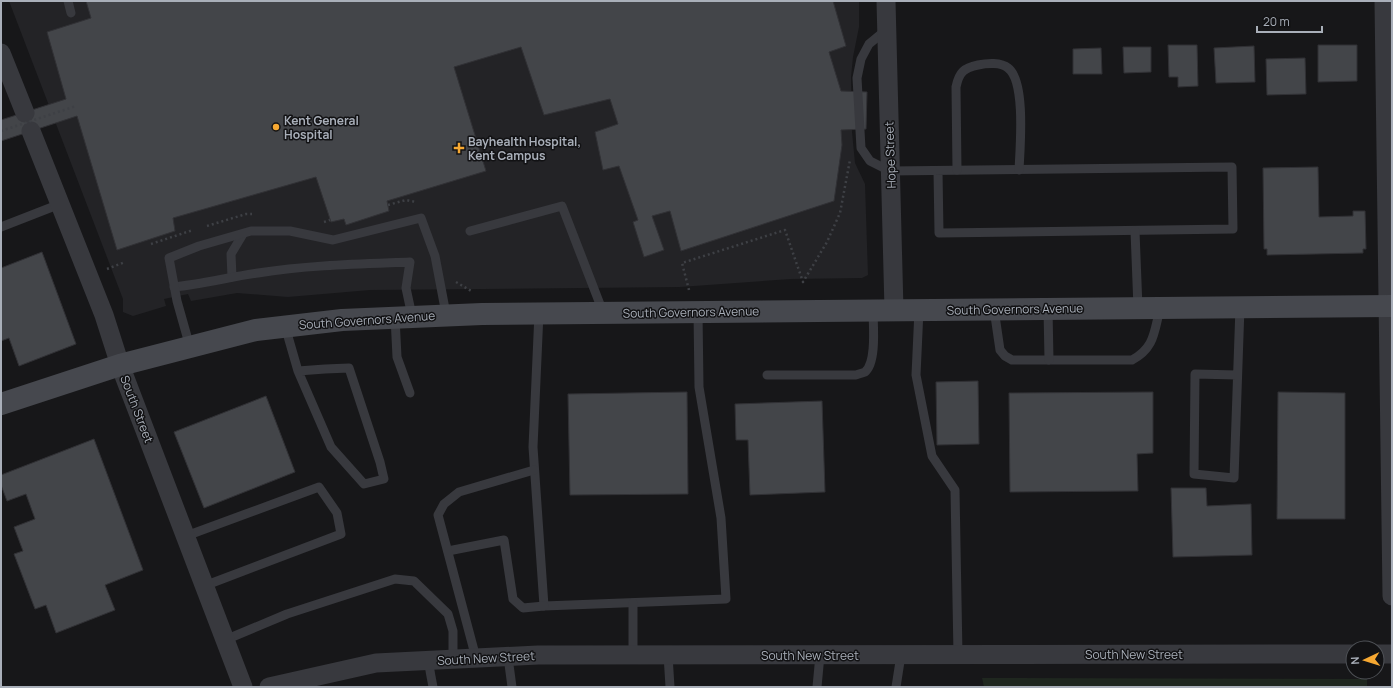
<svg xmlns="http://www.w3.org/2000/svg" width="1393" height="688" viewBox="0 0 1393 688" font-family="Manrope,sans-serif">
  <rect width="100%" height="100%" fill="#171719"/>
  <!-- built -->
  <path fill="#232326" d="M9,1H859V27L853,57L851,77L852,132L855,163L865,184L868,275L862,278L791,279L680,287L370,290L288,297L237,293L191,301L188,294L164,299L166,306L133,316L123,312V299Z"/>
  <!-- green -->
  <path fill="#1f271f" d="M982,678L1367,679V687H984Z"/>
  <!-- building -->
  <g fill="#434549" stroke="#313135">
    <path d="M86,1H833L846,46L829,52L841,91L867,92L866,129L841,130L842,145L834,201L681,251L670,211L652,216L664,250L644,257L633,222L638,220L619,166L603,170L595,132L618,124L610,99L544,115L521,47L454,67L486,171L387,201L389,211L346,225L344,219L331,222L316,177L173,218L175,231L117,250L77,116L1,141V120L66,99L47,32L91,18Z"/>
    <path d="M1168,45H1197L1198,86L1178,87V77H1169Z"/>
    <path d="M1318,45H1357V81L1318,82Z"/>
    <path d="M1254,46L1255,82L1216,83L1214,48Z"/>
    <path d="M1123,47H1151V72L1124,73Z"/>
    <path d="M1101,48L1102,74H1073V49Z"/>
    <path d="M1305,58L1306,94L1267,95L1266,59Z"/>
    <path d="M1318,167L1319,217L1353,216V211H1365L1366,249H1363V253L1267,255V249H1264L1263,168Z"/>
    <path d="M42,252L76,344L19,366L9,338L1,341V268Z"/>
    <path d="M978,381L979,444L937,445L936,382Z"/>
    <path d="M687,392L688,494L570,495L568,394Z"/>
    <path d="M1153,392V453L1137,454L1138,491L1010,492L1009,393Z"/>
    <path d="M1278,392L1345,393V519H1277Z"/>
    <path d="M266,396L295,472L204,508L174,432Z"/>
    <path d="M822,401L825,492L750,495L748,440H736L735,404Z"/>
    <path d="M94,439L143,570L105,585L115,610L56,633L46,605L35,609L14,554L23,551L14,527L35,519L26,494L7,501L1,485V475Z"/>
    <path d="M1171,488H1206L1207,506L1251,504L1252,555L1173,557Z"/>
  </g>
  <g fill="none" stroke-linecap="round" stroke-linejoin="round">
    <!-- path -->
    <g stroke="#3e4045" stroke-width="2.5" stroke-dasharray="2 3" stroke-linecap="butt">
      <path d="M388,205L406,200L416,202"/>
      <path d="M324,222L330,220"/>
      <path d="M207,226L246,214H252"/>
      <path d="M151,244L193,230"/>
      <path d="M107,269L125,262"/>
      <path d="M456,282L473,292"/>
      <path d="M689,290L682,263L785,230L803,282L827,242L840,213L850,160"/>
    </g>
    <!-- lane -->
    <g stroke="#38393e" stroke-width="9">
      <path d="M68,1L71,13"/>
      <path d="M886,30L869,44L861,59L857,78L861,148L870,161L890,171L1232,167L1233,229L939,233L938,171"/>
      <path d="M957,170L956,87C959,72 964,68 978,65C987,63 1001,62 1008,68C1026,81 1020,148 1019,170"/>
      <path d="M1,227L60,204"/>
      <path d="M470,231L562,206L603,312"/>
      <path d="M1135,231L1138,308"/>
      <path d="M232,277L231,254L243,234"/>
      <path d="M174,287C202,284 230,277 258,273C308,265 360,264 410,262L406,288L412,316"/>
      <path d="M994,309L1000,350L1005,356L1012,360H1132C1155,348 1154,331 1160,309"/>
      <path d="M1048,309L1049,360"/>
      <path d="M919,310L916,375L932,456L955,490L958,655"/>
      <path d="M539,313L533,447L544,606L726,599L721,518L699,387L698,312"/>
      <path d="M395,317L397,357L410,393"/>
      <path d="M285,326L298,371L331,447L364,484L384,479L380,462L349,368L325,369L298,371"/>
      <path d="M190,347L177,301L169,258L199,246L251,231H290L333,240L421,218L435,256L446,314"/>
      <path d="M767,375H856C858,374 863,373 865,372C877,362 873,324 873,310"/>
      <path d="M1237,375L1195,374L1194,474L1234,478L1240,307"/>
      <path d="M186,536L319,487L337,513L341,534L204,586"/>
      <path d="M448,551L504,540L513,599L523,608L544,606"/>
      <path d="M633,603V655"/>
      <path d="M225,640L287,614L395,579L414,581L448,614L453,631V659"/>
      <path d="M668,655L670,687"/>
      <path d="M508,657L512,687"/>
      <path d="M476,658L438,515L444,504L459,492L534,470"/>
      <path d="M428,660L433,687"/>
      <path d="M817,687L820,655"/>
      <path d="M896,687L901,655"/>
    </g>
    <!-- street -->
    <g stroke="#38393e" stroke-width="19">
      <path d="M886,1L894,310"/>
      <path d="M1384,1L1392,596"/>
      <path d="M1,53L25,113"/>
      <path d="M31,131L104,315L120,365L243,687"/>
      <path d="M1377,654H1392"/>
      <path d="M269,687L376,663L538,655L1353,654"/>
    </g>
    <!-- secondary -->
    <path stroke="#46484e" stroke-width="22" d="M1,404L120,365L256,330L342,320L482,314L1392,306"/>
    <!-- path-bridge -->
    <path stroke="#3e4045" stroke-width="2.5" stroke-dasharray="2 3" stroke-linecap="butt" d="M1,131L76,106"/>
  </g>
  <!-- markers -->
  <g fill="#f6a832" stroke="#121214" stroke-width="1.5">
    <circle cx="276" cy="127" r="4"/>
    <path d="M457 142h4v4h4v4h-4v4h-4v-4h-4v-4h4z"/>
  </g>
  <g text-anchor="middle" dominant-baseline="central" stroke-width="3" stroke-linejoin="round" paint-order="stroke">
    <!-- poi labels -->
    <g font-size="12" font-weight="bold" fill="#a9afb9" stroke="#121214" text-anchor="start">
      <text x="284" y="120">Kent General<tspan x="284" dy="14">Hospital</tspan></text>
      <text x="468" y="141">Bayhealth Hospital,<tspan x="468" dy="14">Kent Campus</tspan></text>
    </g>
    <!-- street labels -->
    <g font-size="12" fill="#a9afb9" stroke="#121214">
      <text transform="translate(890 155) rotate(-92)">Hope Street</text>
      <text transform="translate(1015 309) rotate(-1)">South Governors Avenue</text>
      <text transform="translate(691 312) rotate(-1)">South Governors Avenue</text>
      <text transform="translate(367 320) rotate(-4)">South Governors Avenue</text>
      <text transform="translate(137 409) rotate(69)">South Street</text>
      <text x="1134" y="654">South New Street</text>
      <text x="810" y="655">South New Street</text>
      <text transform="translate(486 658) rotate(-3)">South New Street</text>
    </g>
  </g>
  <!-- border -->
  <rect width="1393" height="688" fill="none" stroke="#a9afb9" stroke-width="4"/>
  <!-- north arrow -->
  <g transform="translate(1365 660) rotate(266)"><circle r="19" fill="#121214" stroke="#4e5156"/>
  <path d="M0-3L7 15L0 10L-7 15Z" fill="#f6a832"/>
  <text y="-6" font-size="11" font-weight="bold" text-anchor="middle" fill="#a9afb9">N</text>
  </g>
  <!-- scale -->
  <path d="M1257 26v6h65v-6" fill="none" stroke="#a9afb9" stroke-width="2"/>
  <text x="1263" y="26" font-size="12" fill="#a9afb9" stroke="#121214" stroke-width="3" paint-order="stroke">20 m</text>
</svg>
